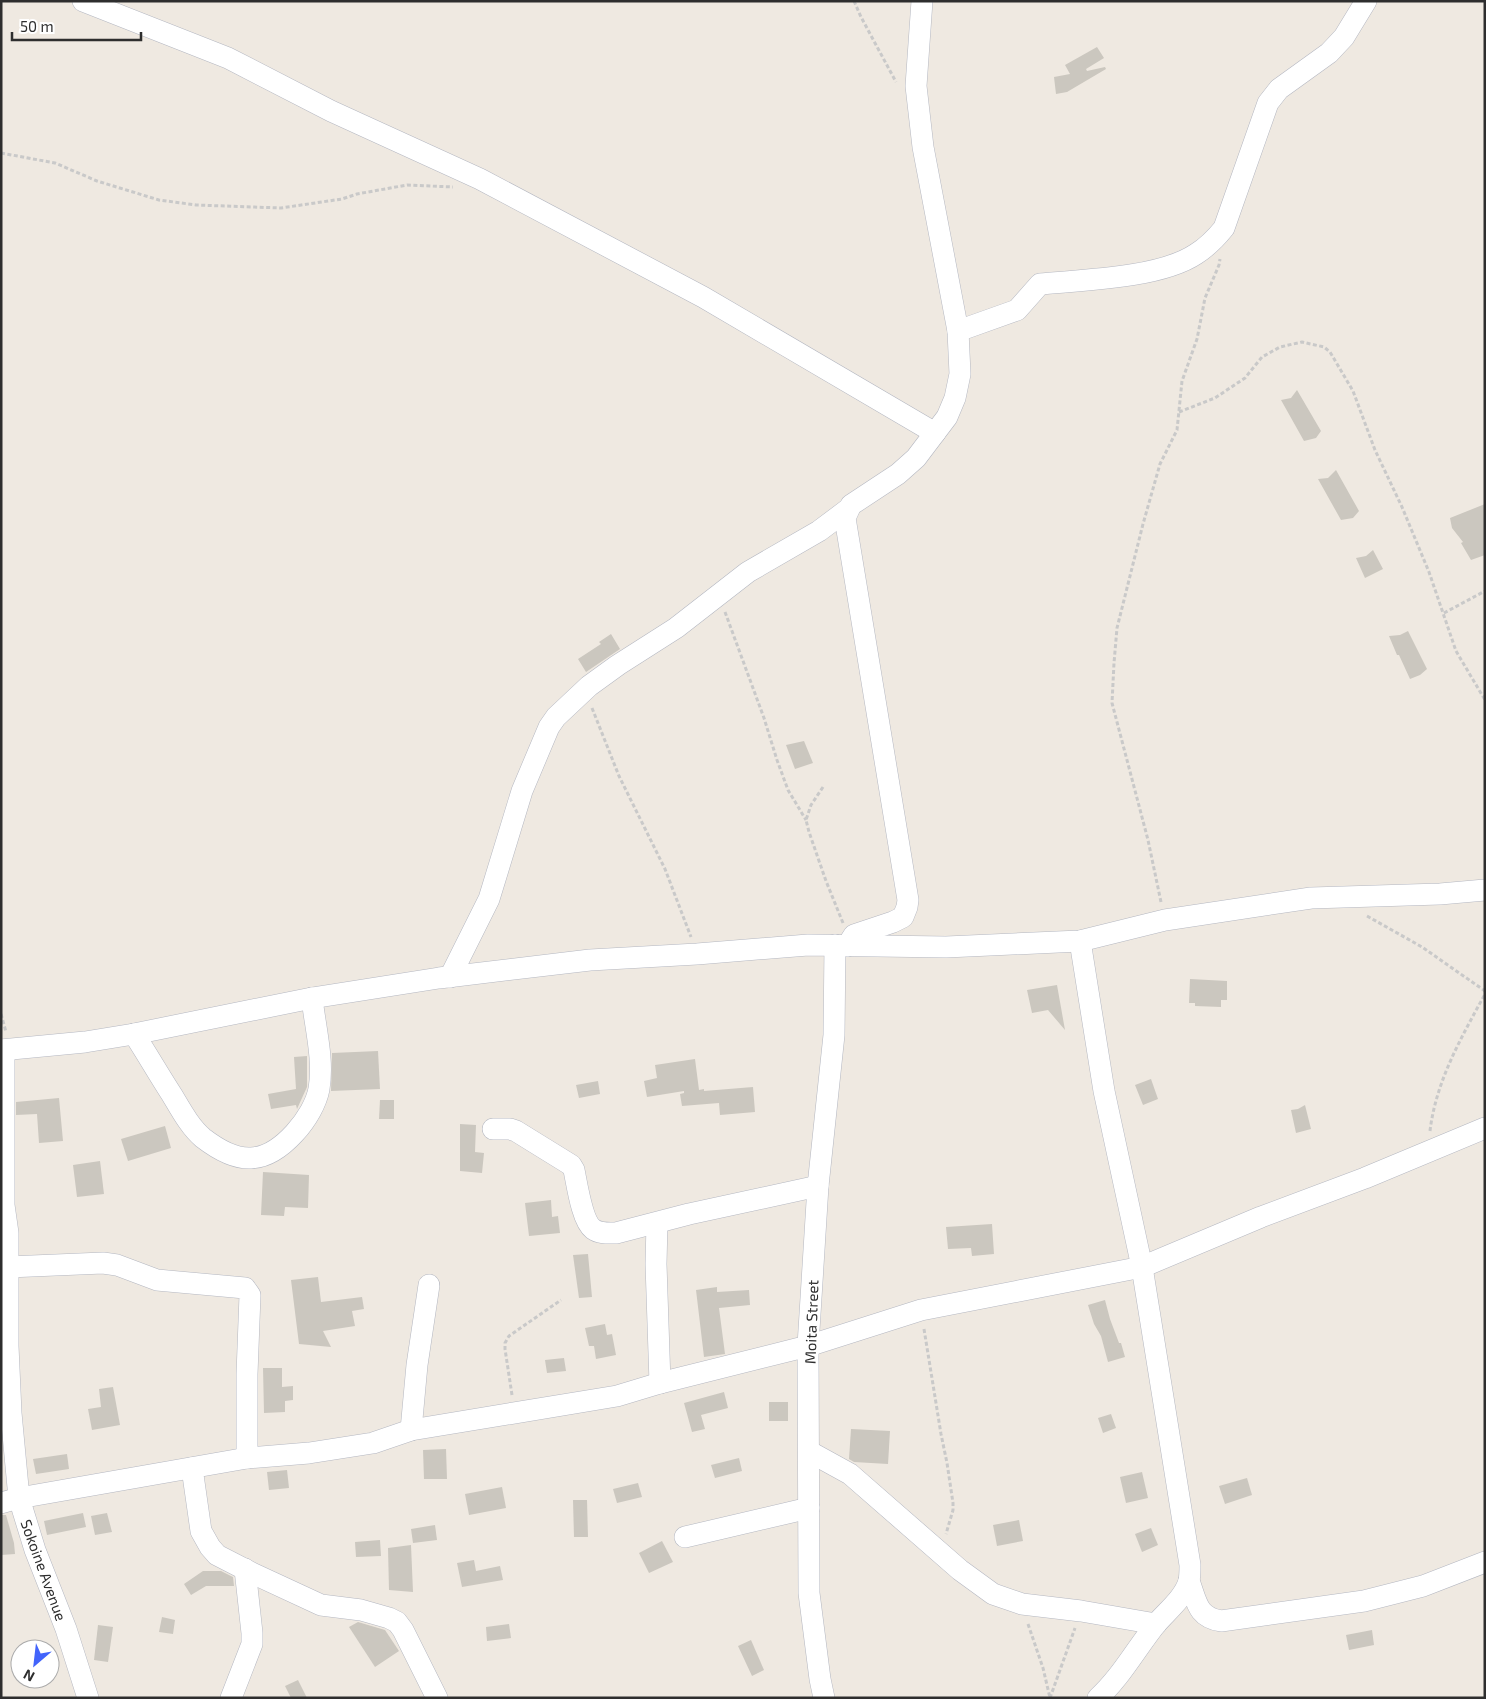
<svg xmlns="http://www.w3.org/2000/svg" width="1486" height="1699" viewBox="0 0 1486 1699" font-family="'Exo 2',sans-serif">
  <rect width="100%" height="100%" fill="#efe9e1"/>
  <!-- building -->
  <g fill="#cbc7bf">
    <path d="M1097,47L1104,58L1086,69L1087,71L1105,67L1106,69L1067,92L1056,94L1054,77L1070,74L1065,65Z"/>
    <path d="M1297,390L1321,431L1316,438L1304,441L1281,400L1291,398Z"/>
    <path d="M1336,470L1359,511L1353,518L1341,520L1318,479L1328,478Z"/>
    <path d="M1485,504V555L1471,560L1461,543L1463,542L1452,528L1450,518Z"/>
    <path d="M1373,550L1383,569L1365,578L1356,558L1366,556Z"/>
    <path d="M1408,631L1427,669L1420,675L1410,679L1399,655H1397L1389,636L1400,635Z"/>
    <path d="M611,634L620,649L586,672L578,659L601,644L599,642Z"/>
    <path d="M804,741L813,763L795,769L786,745Z"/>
    <path d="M1190,979L1227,981V1000H1221V1007L1195,1006V1003H1189Z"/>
    <path d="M1057,985L1065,1030L1048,1010L1032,1013L1027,990Z"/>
    <path d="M378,1051L380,1089L331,1091L332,1053Z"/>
    <path d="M307,1056V1087L297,1109L296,1105L271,1109L268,1094L296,1089L294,1057Z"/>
    <path d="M695,1059L699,1090L704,1089V1091L753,1087L755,1112L720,1115L719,1103L682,1106L680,1094L684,1093V1091L647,1097L644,1081L657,1078L655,1065Z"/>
    <path d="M1151,1079L1158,1099L1143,1105L1135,1085Z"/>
    <path d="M598,1081L600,1094L579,1098L576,1085Z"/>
    <path d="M59,1098L63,1141L39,1143L37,1114L16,1115V1102Z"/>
    <path d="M380,1100H394V1119H379Z"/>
    <path d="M1305,1105L1311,1129L1296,1133L1291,1110L1298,1109Z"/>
    <path d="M460,1124L476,1125L475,1152L484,1153L482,1173L460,1171Z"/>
    <path d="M165,1126L171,1148L128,1161L121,1139Z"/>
    <path d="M100,1161L104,1194L77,1197L73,1165Z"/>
    <path d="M263,1172L309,1175L308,1208L285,1207L284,1216L261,1215Z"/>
    <path d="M551,1200L552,1217L558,1216L560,1233L529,1236L525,1203Z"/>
    <path d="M992,1224L994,1254L972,1256L971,1248L948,1249L946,1227Z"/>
    <path d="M588,1254L592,1297L579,1298L573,1255Z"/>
    <path d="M318,1277L321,1302L362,1297L364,1309L352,1311L355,1326L323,1331L331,1347L299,1344L291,1280Z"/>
    <path d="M717,1287V1292L749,1290L750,1305L719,1308L725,1354L704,1357L696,1290Z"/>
    <path d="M1105,1300L1110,1319L1119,1343H1121L1125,1357L1108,1362L1101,1336L1094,1324L1088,1305Z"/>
    <path d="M605,1324L607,1335L612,1334L616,1355L596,1359L594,1346H589L585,1328Z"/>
    <path d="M564,1358L566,1371L547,1373L545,1360Z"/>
    <path d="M263,1368H282V1387L293,1386V1400L285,1401V1412L264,1413Z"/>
    <path d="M113,1387L120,1425L92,1430L88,1409L101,1407L99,1389Z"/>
    <path d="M724,1392L728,1408L701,1415L705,1429L692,1432L684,1403Z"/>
    <rect x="769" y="1402" width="19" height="19"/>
    <path d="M1111,1414L1116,1428L1103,1433L1098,1418Z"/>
    <path d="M851,1429L890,1431L888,1464L854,1462L849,1459Z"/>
    <path d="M446,1449L447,1479H424L423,1450Z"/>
    <path d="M67,1454L69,1469L36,1474L33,1459Z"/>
    <path d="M739,1458L742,1471L715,1478L711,1465Z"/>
    <path d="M287,1470L289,1488L269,1490L267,1472Z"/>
    <path d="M1142,1472L1148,1498L1126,1503L1120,1477Z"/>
    <path d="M1247,1478L1252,1495L1225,1504L1219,1486Z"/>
    <path d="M638,1483L642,1497L617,1503L613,1489Z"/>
    <path d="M502,1487L506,1508L469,1515L465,1494Z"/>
    <path d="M573,1500H587L588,1537H574Z"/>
    <path d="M83,1513L86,1527L47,1535L44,1521Z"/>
    <path d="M107,1513L112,1532L95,1535L91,1516Z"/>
    <path d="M1,1515H6L14,1543L15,1554L1,1555Z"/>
    <path d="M1019,1520L1023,1541L997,1546L993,1525Z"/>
    <path d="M435,1525L437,1540L413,1543L411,1529Z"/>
    <path d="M1151,1528L1158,1545L1142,1552L1135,1534Z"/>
    <path d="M380,1540L381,1556L356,1557L355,1542Z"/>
    <path d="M662,1541L673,1562L649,1573L639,1553Z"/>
    <path d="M411,1545L413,1592L389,1590L388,1548Z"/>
    <path d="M474,1560L476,1571L500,1566L503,1580L462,1587L457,1563Z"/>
    <path d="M203,1571H221L233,1577L234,1586H206L191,1595L184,1584Z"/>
    <path d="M162,1617L175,1620L173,1634L159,1632Z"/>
    <path d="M358,1622L385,1630L399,1651L375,1667L349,1627Z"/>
    <path d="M509,1624L511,1638L487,1641L486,1627Z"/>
    <path d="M98,1625L113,1627L108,1662L94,1660Z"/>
    <path d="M1372,1630L1374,1645L1349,1650L1346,1635Z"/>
    <path d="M751,1640L764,1670L752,1676L738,1646Z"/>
    <path d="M298,1680L307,1698H291L285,1686Z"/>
  </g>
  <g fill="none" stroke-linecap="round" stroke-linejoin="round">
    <!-- minor casing -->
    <g stroke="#b4b7c1" stroke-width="22">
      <g id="minor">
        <path d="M83,1L228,58L331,111L480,179L703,297L935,433"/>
        <path d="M958,331L1017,310L1040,284C1083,280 1160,278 1196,254C1207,247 1216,238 1224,228L1268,103L1279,89L1329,53L1344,37L1366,1"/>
        <path d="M1080,941L1104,1091L1142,1267L1190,1565C1190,1570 1190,1576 1189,1581C1184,1598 1167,1611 1156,1624C1136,1649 1121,1677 1098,1698"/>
        <path d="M847,946L854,935L893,922L903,917L907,907L908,900L845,518L851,505L898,474L916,458L947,417L955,398L960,374L958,331L923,147L916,86L922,1"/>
        <path d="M450,977L489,899L522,791L549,727L556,717L589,686L618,665L676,628L748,572L819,531L847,510"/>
        <path d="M134,1034C147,1054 159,1075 172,1095C181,1110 190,1127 203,1138C216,1148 234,1159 251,1158C281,1157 314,1116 319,1089C324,1059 315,1027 312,998"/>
        <path d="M1,1050L85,1042L134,1034L312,998L439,978L590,960L697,954L808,945L946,947L1080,941L1165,920L1311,898L1440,894L1485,890"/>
        <path d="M4,1050V1205L8,1233V1346L11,1413L19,1498L35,1550L66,1629L88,1698"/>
        <path d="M493,1129H510L516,1131L571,1165L574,1170C577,1184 582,1221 593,1229C600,1234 608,1233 616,1233L689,1214L818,1186"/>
        <path d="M657,1223L656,1264L660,1383"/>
        <path d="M8,1267L103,1263L117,1265L157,1280L245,1288L250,1295L247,1374V1458"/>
        <path d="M411,1430L417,1365L429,1285"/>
        <path d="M810,1452L850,1474L960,1570L993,1594L1022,1604L1081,1611L1156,1624"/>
        <path d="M192,1468L201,1531L210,1547L217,1555L254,1574L321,1605L361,1610L389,1618L397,1622L403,1630L437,1698"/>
        <path d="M1,1503L19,1498L247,1458L309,1453L373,1443L411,1430L617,1396L660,1383L808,1346L921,1310L1142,1267L1261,1217L1365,1178L1485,1128"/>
        <path d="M685,1537L809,1508"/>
        <path d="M1189,1581C1197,1602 1197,1617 1221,1621L1364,1601L1423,1586L1485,1562"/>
        <path d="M231,1698L252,1644V1633L245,1569"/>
        <path d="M824,1698L820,1679L809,1593L808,1346L818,1186L834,1035L835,945"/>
      </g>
    </g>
    <!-- path -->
    <g stroke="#c9c9c9" stroke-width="3" stroke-dasharray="4 2.5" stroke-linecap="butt">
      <path d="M854,1L861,17L896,82"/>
      <path d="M1,153L55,163L97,181L159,200L196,205L281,208L342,199L357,194L407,185L453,187"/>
      <path d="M1179,412L1215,398L1245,378L1262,357L1280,347L1302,342L1324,347L1330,352L1353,391L1375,450L1402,507L1429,572L1456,651L1485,700"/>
      <path d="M725,612L764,718L777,760L788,790L806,820"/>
      <path d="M1444,613L1485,591"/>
      <path d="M592,708L619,776L665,869L691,937"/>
      <path d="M823,787L811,805L806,820L809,832L826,881L843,923"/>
      <path d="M1161,902L1148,840L1112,703L1114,663L1117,628L1143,524L1160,464L1177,430L1182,381L1197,339L1205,298L1219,265L1220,259"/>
      <path d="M1367,916L1422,947L1485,991"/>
      <path d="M1,1014L6,1032"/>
      <path d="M1430,1131C1436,1081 1461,1038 1485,994"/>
      <path d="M924,1329L941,1434L947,1463L953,1503V1510L946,1534"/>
      <path d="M512,1395L505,1349V1343L509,1336L561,1300"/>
      <path d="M1028,1624L1043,1668L1050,1698"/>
      <path d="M1050,1698L1075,1628"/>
    </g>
    <!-- minor -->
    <use href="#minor" stroke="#fff" stroke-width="21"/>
  </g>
  <g text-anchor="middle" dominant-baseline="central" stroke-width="4" stroke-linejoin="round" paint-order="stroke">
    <!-- street labels -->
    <g font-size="15" fill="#2e2e2e" stroke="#fff">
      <text transform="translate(811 1322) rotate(-88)">Moita Street</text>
      <text transform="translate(44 1570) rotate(70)">Sokoine Avenue</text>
    </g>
  </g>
  <!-- border -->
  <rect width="1486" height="1699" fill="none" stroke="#2e2e2e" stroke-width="5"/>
  <!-- north arrow -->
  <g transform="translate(35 1664) rotate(208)"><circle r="24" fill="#ffffff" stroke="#ababab"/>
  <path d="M0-4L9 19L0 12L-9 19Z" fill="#4264fb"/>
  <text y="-8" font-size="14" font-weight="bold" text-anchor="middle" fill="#2e2e2e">N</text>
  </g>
  <!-- scale -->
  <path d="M12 32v8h129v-8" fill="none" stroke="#2e2e2e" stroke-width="2.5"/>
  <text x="20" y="32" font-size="15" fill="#2e2e2e" stroke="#ffffff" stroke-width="4" paint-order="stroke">50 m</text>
</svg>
